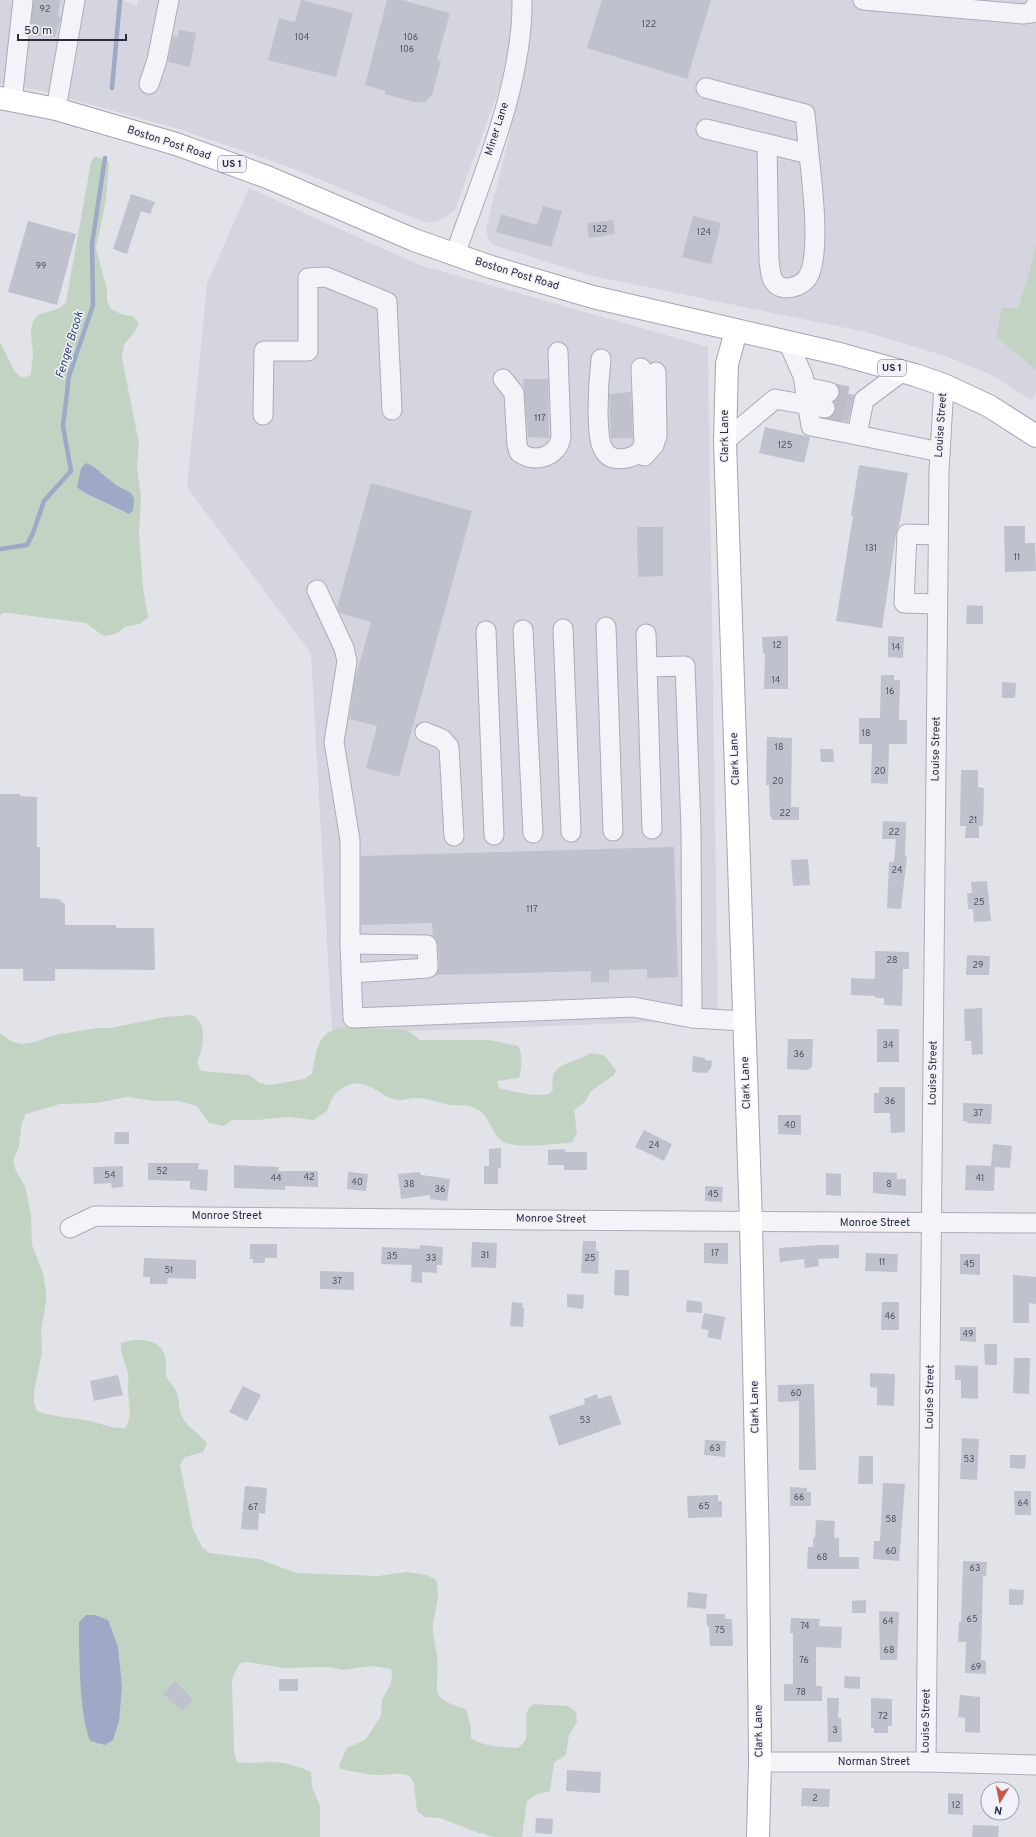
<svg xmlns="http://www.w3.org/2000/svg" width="1036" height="1837" viewBox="0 0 1036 1837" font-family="Overpass,sans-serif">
  <rect width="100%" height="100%" fill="#e1e3e9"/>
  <!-- built -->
  <g fill="#d4d5de">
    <path d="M0,0H122L137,6L138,0H513V37L504,75L455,210L446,217L436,222L426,223L292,168L179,129L42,91L0,84Z"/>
    <path d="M532,0H1036V243L1029,273L1018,308L996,337L1036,370V392L1032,401L992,375L948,357L866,332L593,276L493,245L488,239L486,229L508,142L528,46Z"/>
    <path d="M249,188L419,265L708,347L718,1020L408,1031L375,1028L332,1030L311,653L187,487L207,284Z"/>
  </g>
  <!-- green -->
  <g fill="#c3d3c3" fill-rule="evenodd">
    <path d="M95,156L108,161L109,163L106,200L96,248L107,290V301L111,309L123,315L133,316L139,324L134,333L124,344L122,358L139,443L137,467L141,496L139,534L143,588L148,617L140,624L125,627L117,633L107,636L102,635L86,623L8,613H3L0,616V342L15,372L22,378L31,375C31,369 32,362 33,356C33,343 25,321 41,314C53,309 57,312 66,302L91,162ZM94,467L116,485L131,493L133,511L129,514L83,492Z"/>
    <path d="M1036,243V370L996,337L1002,308H1018L1029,273Z"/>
    <path d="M192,1015C209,1023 203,1049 197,1062L201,1071L249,1075L260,1083L269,1085L304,1079L312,1074C314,1063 316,1045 324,1036C337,1021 381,1031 399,1029L408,1031L420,1040H489L518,1046C523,1055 522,1068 519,1078L497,1081L499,1088C516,1092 533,1097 550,1094L553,1089C548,1061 573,1065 590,1053L604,1055L616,1070L614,1075L590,1092L586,1101L574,1110L577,1133L572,1142L568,1143C549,1144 527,1148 510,1144C490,1140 493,1116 475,1108C468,1104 459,1106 451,1105C440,1104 427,1097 415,1098C409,1098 404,1101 398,1100C382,1098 370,1080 352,1084C338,1088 331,1097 327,1111L314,1120L288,1117L257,1120H232L224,1126L209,1123L197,1106L178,1101H153L127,1097L97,1103L60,1104L26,1114L22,1122L19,1146L13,1160L15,1169L25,1186L31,1215L32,1245L43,1273L46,1293V1302L41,1332L42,1353L34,1392V1402L37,1411C52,1417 69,1417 86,1420C100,1423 111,1429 125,1428C133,1414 129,1406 128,1392C127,1384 130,1378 127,1370C124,1360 121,1354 121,1343C135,1337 161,1338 165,1356C167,1362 165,1369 166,1375C168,1381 175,1387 177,1393C180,1400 178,1407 181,1414C185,1426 199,1433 207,1443L203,1452L185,1457L180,1465L193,1529L202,1547L209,1553L259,1559L296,1573L378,1576L407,1572L427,1575L436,1580C441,1595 435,1610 433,1625C432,1635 436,1646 437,1656C441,1689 424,1697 466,1709L471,1728V1738C485,1747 501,1747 518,1748C520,1746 523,1743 525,1741C530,1729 521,1712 533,1704L568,1706L576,1712L577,1722L569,1735L566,1754L563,1757L554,1762L550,1791L535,1795L527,1801L522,1837H494L476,1832L440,1818L425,1817L417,1811L414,1783L409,1775C395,1772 390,1775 375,1775C364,1774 352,1771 340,1769L339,1765L347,1748L365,1740L379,1719L381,1715L382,1700L391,1683L392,1674L391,1669L372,1666L343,1670L329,1667L284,1668L246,1662L241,1663L238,1666L232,1680L234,1752L237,1762C249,1764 259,1762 271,1762C284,1762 299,1766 311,1772L312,1787L320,1806V1837H0V1033L11,1041L21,1044L35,1042L54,1035L97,1028H111L164,1017Z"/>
  </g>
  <!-- water -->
  <g fill="#9ea9c7">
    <path d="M86,463L94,467L116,485L131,493L134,499L133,511L129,514L83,492L77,487L81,468Z"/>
    <path d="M86,1615H95L108,1620L118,1647L122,1687L119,1721L113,1740L105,1745L90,1741C79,1714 79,1652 79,1622Z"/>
  </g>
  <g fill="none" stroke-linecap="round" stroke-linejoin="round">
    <!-- stream -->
    <g stroke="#9ea9c7" stroke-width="4.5">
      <path d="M112,88L120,0"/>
      <path d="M0,549L27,545L33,533L44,501L71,471L63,426L69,376L93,305L92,244L105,158"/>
    </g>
  </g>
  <!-- building -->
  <g fill="#bfc1cc">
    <path d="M34,0H60L58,17H61L55,37L33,35L34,24L32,23Z"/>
    <path d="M301,0L353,13L336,77L268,60L279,18L295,22Z"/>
    <path d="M387,0H401L450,13L437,60L441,61L432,95L425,102H414L385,94L386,91L365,85Z"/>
    <path d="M602,0H711L687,79L587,48Z"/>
    <path d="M179,30L196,33L190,67L168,62L173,36L178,37Z"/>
    <path d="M131,194L155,202L150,214L141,211L127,254L113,249Z"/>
    <path d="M543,206L562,211L551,247L496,232L501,214L537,225Z"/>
    <path d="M693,216L721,223L711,264L682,257Z"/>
    <path d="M613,220L615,234L589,238L587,223Z"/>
    <path d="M28,221L76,234L57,305L8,292Z"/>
    <path d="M523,379H548L549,438L528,437Z"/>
    <path d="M631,392L633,438H611L609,394Z"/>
    <path d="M840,392L855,395L848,422L829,418L836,410L834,402L837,399Z"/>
    <path d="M765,427L810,437L804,463L759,453Z"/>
    <path d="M859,465L908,473L900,521L896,534L882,628L836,621L853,516L851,515Z"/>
    <path d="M371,483L472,511L399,777L366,768L377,726L349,719L355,679L371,622L340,613L337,608Z"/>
    <path d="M1004,526H1025V543H1035L1036,571L1005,572Z"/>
    <path d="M637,527H663V576L638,577Z"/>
    <path d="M967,605L983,606V624H966Z"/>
    <path d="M788,636V689H764L765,654H763L762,637Z"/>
    <path d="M888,636L904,637L903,658L888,657Z"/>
    <path d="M881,675H894V680H900L899,720H907V744H889L888,784L871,783L872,744H859V718H880Z"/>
    <path d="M1002,682L1016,683L1015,698H1002Z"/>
    <path d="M767,737L792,738L791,807H799V820H772V817H770L769,785H766Z"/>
    <path d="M820,749H833L834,762H821Z"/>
    <path d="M961,770H978V787L984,788L983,826H979V838H965L966,826H960Z"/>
    <path d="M0,794H20V796L37,797V847H40V898L59,899L65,905V925H116V928H154L155,970L55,969V981H23V969H0Z"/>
    <path d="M883,821L906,822L905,856H907L901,909L887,908L889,862H894L896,839H882Z"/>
    <path d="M674,847L678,977L647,978V969L609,970V982H591V971L436,975L439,968L438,945L433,936L432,923L361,925V856Z"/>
    <path d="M808,859L810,885L793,886L791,860Z"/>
    <path d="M987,881L991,921L974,922L973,909H968L967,893H972L971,882Z"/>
    <path d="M875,951L909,952V969H903L902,1006L884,1005V998H875V996L851,995V978L875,979Z"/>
    <path d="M967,955L990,956L989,975H966Z"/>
    <path d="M982,1008L983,1054L972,1055L971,1041H965L964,1009Z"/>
    <rect x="877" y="1029" width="22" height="33"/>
    <path d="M788,1039H813L812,1068H809V1070L787,1069Z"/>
    <path d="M693,1056L705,1058V1060L712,1061L711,1068L707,1073L692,1072Z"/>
    <path d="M879,1087H905V1132L891,1133L890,1113H874V1093H879Z"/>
    <path d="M963,1103L992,1104L991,1124L967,1123V1121H963Z"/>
    <path d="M778,1115H801V1135L778,1134Z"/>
    <path d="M644,1130L672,1144L664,1161L635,1147Z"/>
    <path d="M115,1132H129V1144H114Z"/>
    <path d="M993,1144L1012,1146L1010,1168L995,1167L994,1191L965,1190L966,1165L991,1166Z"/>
    <path d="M501,1148V1168H498V1184H484V1166H489V1149Z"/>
    <path d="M565,1149V1152H587V1170H564V1165H548V1150Z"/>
    <path d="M148,1163H199L198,1169L208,1170L207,1191L190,1189V1181L148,1180Z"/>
    <path d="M234,1165L279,1167L278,1171H318V1187L285,1186V1190L234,1188Z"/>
    <path d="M123,1166V1187L112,1188L111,1183L94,1184L93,1167Z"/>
    <path d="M348,1172L368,1174L366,1191L347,1189Z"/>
    <path d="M420,1172L421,1175L450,1179L447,1201L430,1199V1195L401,1199L398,1174Z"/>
    <path d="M873,1172L897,1173V1179H906V1196L873,1193Z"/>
    <path d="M826,1173L841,1174V1196L826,1195Z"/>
    <path d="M705,1186L723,1187L722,1202L705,1201Z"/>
    <path d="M583,1241H596V1251H599L598,1274L581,1273Z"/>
    <path d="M472,1242L497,1243L496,1268L471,1267Z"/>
    <path d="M704,1243H728V1264L704,1263Z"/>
    <path d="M250,1244H277V1258H265V1263H253V1259H250Z"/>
    <path d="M420,1245L443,1247L442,1265H437V1273L422,1272V1283L411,1282L412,1265L381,1264L382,1247L420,1249Z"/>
    <path d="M821,1245H839V1258L818,1259L819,1266L805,1268L804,1259L780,1262L779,1248Z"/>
    <path d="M866,1253L898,1254L897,1272L865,1271Z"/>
    <path d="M960,1254H980V1275L960,1274Z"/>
    <path d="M144,1258L196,1260V1279L168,1278L167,1284H150V1277H143Z"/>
    <path d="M615,1270H629V1296L614,1295Z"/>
    <path d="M320,1271L354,1272V1290L320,1289Z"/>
    <path d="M1013,1275L1036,1277V1304L1029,1303V1323H1013Z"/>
    <path d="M567,1294L584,1295L583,1309L567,1307Z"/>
    <path d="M687,1300L702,1302V1313L686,1312Z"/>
    <path d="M512,1302L523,1303L522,1307L524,1308L523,1327L510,1326Z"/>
    <path d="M882,1302H899V1330H881Z"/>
    <path d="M704,1313L725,1317L721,1340L707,1337L709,1330L701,1329Z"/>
    <path d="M960,1327H976V1342L960,1341Z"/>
    <path d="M984,1344H997V1365H985Z"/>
    <path d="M1014,1358H1030L1029,1394L1013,1393Z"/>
    <path d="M955,1365L978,1366V1399L961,1398V1380H955Z"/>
    <path d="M870,1373L895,1374L894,1406L877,1405V1388L870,1387Z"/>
    <path d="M118,1375L123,1395L94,1401L90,1381Z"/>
    <path d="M814,1384L816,1470H799V1401L778,1402V1385Z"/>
    <path d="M243,1386L261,1395L247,1421L229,1412Z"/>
    <path d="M597,1394L598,1399L611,1395L621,1424L559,1446L549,1416L585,1404L584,1399Z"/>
    <path d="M962,1438L979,1439L977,1480L960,1479Z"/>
    <path d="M705,1440L726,1441L725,1457L704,1455Z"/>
    <path d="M1010,1455H1026L1025,1469L1010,1468Z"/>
    <path d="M859,1456H873V1484H858Z"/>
    <path d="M883,1483L905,1484L899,1561L873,1559L874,1541H880Z"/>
    <path d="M245,1486L267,1488L265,1514L259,1513L258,1530L241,1529Z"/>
    <path d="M790,1487L807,1488V1492H811V1506H790Z"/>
    <path d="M1014,1491H1031V1515H1015Z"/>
    <path d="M718,1495V1501H722V1517L688,1518L687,1496Z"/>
    <path d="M816,1520L835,1521L834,1538H839V1557H859V1569H807L808,1547H813V1538H815Z"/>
    <path d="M963,1561L987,1562L986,1576H983L981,1660L986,1661V1674L965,1673L966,1642H958L959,1622H961Z"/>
    <path d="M1009,1589L1024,1590L1023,1605H1009Z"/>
    <path d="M688,1592L707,1594L706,1609L687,1607Z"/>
    <path d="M866,1600V1613H852V1601Z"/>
    <path d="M879,1611L899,1612L897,1660H880Z"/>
    <path d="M706,1614H725V1619H732L733,1646H710L709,1626H707Z"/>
    <path d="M791,1618L820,1619L819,1626L842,1627L841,1648L816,1647V1686H822V1701H784V1684H793V1633H790Z"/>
    <path d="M845,1676L860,1677V1689L844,1688Z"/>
    <rect x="279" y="1679" width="19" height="12"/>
    <path d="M175,1681L193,1699L182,1711L163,1694Z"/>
    <path d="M960,1695L980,1697V1733L965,1732V1718L958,1717Z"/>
    <path d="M827,1698H839L838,1718H841L842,1742H828Z"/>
    <path d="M871,1698L892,1699V1726H888V1733H874V1728H871Z"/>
    <path d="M567,1770L601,1772L600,1793L566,1791Z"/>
    <path d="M802,1788L830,1789L829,1807L801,1806Z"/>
    <path d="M948,1793L963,1794V1815L948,1814Z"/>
    <path d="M536,1818L553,1819L552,1834L535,1833Z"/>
    <path d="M973,1825L999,1826L998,1837H972Z"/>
  </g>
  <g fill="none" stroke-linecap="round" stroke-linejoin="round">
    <!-- minor-tunnel -->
    <g stroke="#bcbfc7" stroke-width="19" stroke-dasharray="19 10" stroke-linecap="butt">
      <path d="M31,23L33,0"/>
      <path d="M829,392L858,398"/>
      <path d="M825,408L854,415"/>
    </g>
    <!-- minor casing -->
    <g stroke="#aaacb6" stroke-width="21">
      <g id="minor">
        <path d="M863,0L1023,14L1031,13L1036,5"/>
        <path d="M149,84L157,60L169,0"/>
        <path d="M12,101L23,0"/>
        <path d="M56,109L75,0"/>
        <path d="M706,129L801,152L808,145L805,114L706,88"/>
        <path d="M767,144L769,261C771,272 770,283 781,287C790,290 803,285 808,277C822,253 811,174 808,145"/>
        <path d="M455,255C482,176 523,85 522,0"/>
        <path d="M788,342L803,376L811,426L857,435L864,400L903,371"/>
        <path d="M601,359C599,377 598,393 598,412C599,432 596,464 627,458C636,456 642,452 644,443L641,368"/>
        <path d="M503,379L514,393L517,445L519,452C534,464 558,457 561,437L558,352"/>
        <path d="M805,387L829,392"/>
        <path d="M263,415L264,351H308V278L326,277L387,302L392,410"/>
        <path d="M857,435L940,452"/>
        <path d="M725,441L775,399L825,408"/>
        <path d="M644,456L654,445L657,436L656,372"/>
        <path d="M317,590L344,648L347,661L334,742L350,840V944L353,1018L633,1007L692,1018L691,828L685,666L647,667"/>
        <path d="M937,604L904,603L907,534L938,535"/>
        <path d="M606,627L613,831"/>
        <path d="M563,629L571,832"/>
        <path d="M523,630L533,833"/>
        <path d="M486,631L494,835"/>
        <path d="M646,634L652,829"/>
        <path d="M425,732L442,739L449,747L454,836"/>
        <path d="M350,944L427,945L428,968L351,973"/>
        <path d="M692,1018L744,1021"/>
        <path d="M70,1228L95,1216C409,1218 722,1223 1036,1223"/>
        <path d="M760,1762H926L1036,1765"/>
        <path d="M926,1762L939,471L944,385"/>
      </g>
    </g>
    <!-- major casing -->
    <g stroke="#a1a5b4" stroke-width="24">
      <g id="major">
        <path d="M0,98L56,109L176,144L267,177L414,240L491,267L593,297L840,354L915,375L944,385L989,406L1036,436"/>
        <path d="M736,331L727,364L725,441L751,1223L758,1551L760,1762L758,1837"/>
      </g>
    </g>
    <!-- minor -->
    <use href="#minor" stroke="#f4f4f8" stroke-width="19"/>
    <!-- major -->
    <use href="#major" stroke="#fff" stroke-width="22"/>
  </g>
  <g text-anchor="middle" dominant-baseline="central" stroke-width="3" stroke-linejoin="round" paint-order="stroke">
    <!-- number labels -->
    <g font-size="9" fill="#4f5263">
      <text x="45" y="9">92</text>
      <text x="649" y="24">122</text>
      <text x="302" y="37">104</text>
      <text x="411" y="37">106</text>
      <text x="407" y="49">106</text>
      <text x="600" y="229">122</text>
      <text x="704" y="232">124</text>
      <text x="41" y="266">99</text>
      <text x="540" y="418">117</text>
      <text x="785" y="445">125</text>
      <text x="871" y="548">131</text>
      <text x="1017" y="557">11</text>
      <text x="777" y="645">12</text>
      <text x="896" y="647">14</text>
      <text x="776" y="680">14</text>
      <text x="890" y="691">16</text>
      <text x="866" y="733">18</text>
      <text x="779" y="747">18</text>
      <text x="880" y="771">20</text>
      <text x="778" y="781">20</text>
      <text x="785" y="813">22</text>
      <text x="973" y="820">21</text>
      <text x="894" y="832">22</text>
      <text x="897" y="870">24</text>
      <text x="979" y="902">25</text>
      <text x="532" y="909">117</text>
      <text x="892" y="960">28</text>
      <text x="978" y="965">29</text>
      <text x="888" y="1045">34</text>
      <text x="799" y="1054">36</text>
      <text x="890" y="1101">36</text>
      <text x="978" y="1113">37</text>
      <text x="790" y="1125">40</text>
      <text x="654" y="1145">24</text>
      <text x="162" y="1171">52</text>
      <text x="110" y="1175">54</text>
      <text x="309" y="1177">42</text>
      <text x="276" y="1178">44</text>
      <text x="980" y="1178">41</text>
      <text x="357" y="1182">40</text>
      <text x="409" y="1184">38</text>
      <text x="889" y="1184">8</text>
      <text x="440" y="1189">36</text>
      <text x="713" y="1194">45</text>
      <text x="715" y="1253">17</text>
      <text x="485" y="1255">31</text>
      <text x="392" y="1256">35</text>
      <text x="431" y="1258">33</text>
      <text x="590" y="1258">25</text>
      <text x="882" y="1262">11</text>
      <text x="969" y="1264">45</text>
      <text x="169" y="1270">51</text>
      <text x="337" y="1281">37</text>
      <text x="890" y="1316">46</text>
      <text x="968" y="1334">49</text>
      <text x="796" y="1393">60</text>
      <text x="585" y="1420">53</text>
      <text x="715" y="1448">63</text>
      <text x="969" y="1459">53</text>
      <text x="799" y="1497">66</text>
      <text x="1023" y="1503">64</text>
      <text x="704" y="1506">65</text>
      <text x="253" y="1507">67</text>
      <text x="891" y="1519">58</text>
      <text x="891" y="1551">60</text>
      <text x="822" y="1557">68</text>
      <text x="975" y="1568">63</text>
      <text x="972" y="1619">65</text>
      <text x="888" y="1621">64</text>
      <text x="805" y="1626">74</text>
      <text x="720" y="1630">75</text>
      <text x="889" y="1650">68</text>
      <text x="804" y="1660">76</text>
      <text x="976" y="1667">69</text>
      <text x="801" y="1692">78</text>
      <text x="883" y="1716">72</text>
      <text x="835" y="1730">3</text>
      <text x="815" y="1798">2</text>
      <text x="956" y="1805">12</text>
    </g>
    <!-- shield labels -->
    <g fill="#f1f2f7" stroke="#666877" stroke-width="1">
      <rect x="218" y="156" width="28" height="16" rx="3"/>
      <rect x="878" y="360" width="28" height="16" rx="3"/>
    </g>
    <g font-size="10" font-weight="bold" fill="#2a2d40">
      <text x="232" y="164">US 1</text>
      <text x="892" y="368">US 1</text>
    </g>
    <!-- street labels -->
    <g font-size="11" fill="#2a2d40" stroke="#f1f2f7">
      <text transform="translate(497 129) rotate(-72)">Miner Lane</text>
      <text transform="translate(169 143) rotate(18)">Boston Post Road</text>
      <text transform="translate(517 274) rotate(17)">Boston Post Road</text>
      <text transform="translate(941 425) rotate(-86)">Louise Street</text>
      <text transform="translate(725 436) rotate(-90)">Clark Lane</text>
      <text transform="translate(936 749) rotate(-89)">Louise Street</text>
      <text transform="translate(735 759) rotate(-92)">Clark Lane</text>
      <text transform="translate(933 1073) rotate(-89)">Louise Street</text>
      <text transform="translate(746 1083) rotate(-92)">Clark Lane</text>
      <text x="227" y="1216">Monroe Street</text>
      <text transform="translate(551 1219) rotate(1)">Monroe Street</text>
      <text x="875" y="1223">Monroe Street</text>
      <text transform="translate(930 1397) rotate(-89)">Louise Street</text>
      <text transform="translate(755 1407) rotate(-91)">Clark Lane</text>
      <text transform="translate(926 1721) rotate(-89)">Louise Street</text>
      <text transform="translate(759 1731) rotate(-91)">Clark Lane</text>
      <text x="874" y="1762">Norman Street</text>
    </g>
    <!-- water labels -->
    <g font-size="12" font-style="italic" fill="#364372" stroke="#f1f2f7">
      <text transform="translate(70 345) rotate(-73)">Fenger Brook</text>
    </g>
  </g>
  <!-- north arrow -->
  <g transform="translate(1000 1801) rotate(190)"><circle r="19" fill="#f1f2f7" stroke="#a1a3ae"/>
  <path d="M0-3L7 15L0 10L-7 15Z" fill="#c8574d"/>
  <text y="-6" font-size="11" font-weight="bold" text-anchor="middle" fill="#2a2d40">N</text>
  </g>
  <!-- scale -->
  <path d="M18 34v6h108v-6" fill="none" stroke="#2a2d40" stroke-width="2"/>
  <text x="24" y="34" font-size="12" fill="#2a2d40" stroke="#f1f2f7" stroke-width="3" paint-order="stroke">50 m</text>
</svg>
